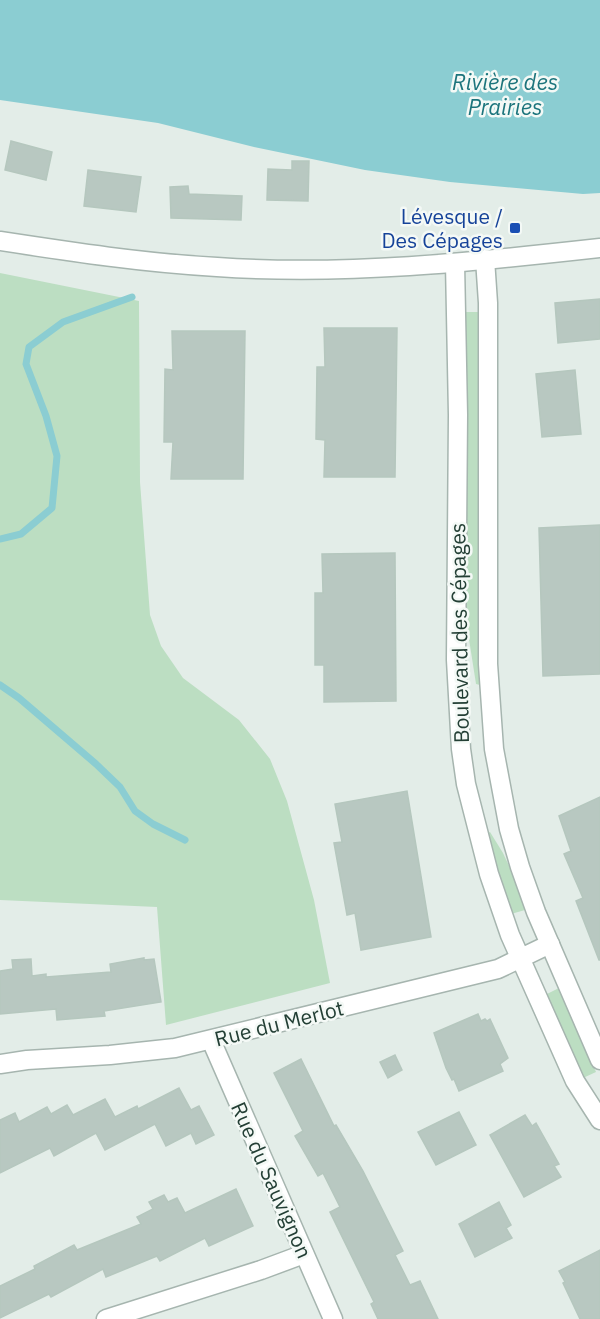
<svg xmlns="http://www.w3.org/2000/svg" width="600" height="1319" viewBox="0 0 600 1319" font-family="'IBM Plex Sans',sans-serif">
  <rect width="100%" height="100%" fill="#e3ede8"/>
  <!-- green -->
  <g fill="#bcdec2">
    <path d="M0,273L139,301L140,482L150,615L161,646L183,678L239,720L270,759L287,801L314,900L330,983L166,1025L157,907L0,900Z"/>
    <path d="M466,312H482L480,685L476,684L466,620Z"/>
    <path d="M490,832L503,853L516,881L525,910L511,914L486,834Z"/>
    <path d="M559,988L596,1072L583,1078L545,995Z"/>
  </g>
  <!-- water -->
  <path fill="#8bcdd2" d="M0,0H600V193L583,194L450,182L365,170L254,147L158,123L0,100Z"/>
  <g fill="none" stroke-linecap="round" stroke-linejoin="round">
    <!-- stream -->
    <g stroke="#8bcdd2" stroke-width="7">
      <path d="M0,539L21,534L52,508L57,456L46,416L26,364L29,347L63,322L132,297"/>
      <path d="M0,685L19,698L96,764L120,787L135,811L153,824L185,840"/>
    </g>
  </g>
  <!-- building -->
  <g fill="#b8c8c1" stroke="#b5c7be" stroke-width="1.5">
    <path d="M11,141L52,152L46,180L5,170Z"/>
    <path d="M292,161H309L308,201L267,200L268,169L292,170Z"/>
    <path d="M88,170L141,177L136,212L84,206Z"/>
    <path d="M188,186L189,194L242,196L241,220L171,218L170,187Z"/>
    <path d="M600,299V339L558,343L555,303Z"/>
    <path d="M324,328H397L395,477H324L325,440L316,439L317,367H325Z"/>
    <path d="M172,331H245L243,479H171L173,442H164L165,369L173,370Z"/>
    <path d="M575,370L581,434L542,437L536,374Z"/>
    <path d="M600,525V674L543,676L539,528Z"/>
    <path d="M395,553L396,701L324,702V665H315V593H323L322,554Z"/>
    <path d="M407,791L431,937L361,950L355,913L347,915L334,843L342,842L335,804Z"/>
    <path d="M600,797V960H599L576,901L583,898L564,854L571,851L559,816Z"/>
    <path d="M144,958V960L154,959L161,1002L104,1011L105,1016L57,1020L56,1009L0,1014V971L13,969L12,960L31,959L32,976L46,974V977L111,972L110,964Z"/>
    <path d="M478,1014L481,1021L485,1019L487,1021L490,1019L508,1058L500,1064L503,1071L459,1091L454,1079L452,1080L446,1068L434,1033Z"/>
    <path d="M395,1055L402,1070L388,1078L380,1062Z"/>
    <path d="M301,1059L334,1126L336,1125L363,1171L403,1251L395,1255L410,1285L420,1281L438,1319H378L371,1304L374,1302L330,1212L340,1207L323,1173L318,1176L295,1136L303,1131L274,1073Z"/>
    <path d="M179,1088L191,1110L199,1106L214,1135L196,1144L191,1133L166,1146L155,1124L105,1150L96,1133L54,1156L50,1148L0,1173V1120L15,1113L19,1122L47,1107L51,1114L67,1105L73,1115L105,1099L115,1117L137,1106L138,1109Z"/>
    <path d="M459,1112L476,1145L436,1165L418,1132Z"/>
    <path d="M525,1115L532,1126L536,1123L559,1164L554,1166L561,1177L524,1197L490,1135Z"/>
    <path d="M236,1189L253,1226L209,1246L205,1238L160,1261L157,1256L106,1277L103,1269L51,1297L49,1294L0,1318V1286L35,1269L34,1266L74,1245L77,1250L141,1224L137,1217L153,1209L149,1202L164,1195L168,1202L177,1198L185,1213Z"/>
    <path d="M499,1202L511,1225L506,1228L512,1238L475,1257L459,1224Z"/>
    <path d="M600,1250V1319H580L563,1283L565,1282L559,1271Z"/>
  </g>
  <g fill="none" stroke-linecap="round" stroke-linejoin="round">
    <!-- minor casing -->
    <g stroke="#a6b5af" stroke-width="21">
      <g id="minor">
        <path d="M485,259L488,303V664L494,749L509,829L520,867L536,912L600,1060"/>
        <path d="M455,263L458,415L456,660L461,749L466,784L489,874L510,935L575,1081L600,1120"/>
        <path d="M211,1040L333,1319"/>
        <path d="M0,1064L27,1060L110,1055L175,1048L498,969L550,944"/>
        <path d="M106,1319L261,1270L304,1254"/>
      </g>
    </g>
    <!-- tertiary casing -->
    <g stroke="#a6b5af" stroke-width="21">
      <path id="tertiary" d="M0,241C72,252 144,263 217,267C345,276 474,262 600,248"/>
    </g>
    <!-- minor -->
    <use href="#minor" stroke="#fff" stroke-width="18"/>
    <!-- tertiary -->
    <use href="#tertiary" stroke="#fff" stroke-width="18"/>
  </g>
  <!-- markers -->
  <rect fill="#1a4fb4" stroke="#f4f9f6" stroke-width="2" x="509" y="222" width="12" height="12" rx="3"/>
  <g text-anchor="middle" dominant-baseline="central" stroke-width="5" stroke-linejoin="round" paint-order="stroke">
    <!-- transit labels -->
    <g font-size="21" fill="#164399" stroke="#f4f9f6" text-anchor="end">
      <text x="503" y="216">Lévesque /<tspan x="503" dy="24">Des Cépages</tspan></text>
    </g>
    <!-- street labels -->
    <g font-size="21" fill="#233f35" stroke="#f4f9f6">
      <text transform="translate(459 633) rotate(-91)">Boulevard des Cépages</text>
      <text transform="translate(279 1023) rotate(-14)">Rue du Merlot</text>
      <text transform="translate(272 1180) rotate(66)">Rue du Sauvignon</text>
    </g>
    <!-- water labels -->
    <g font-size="22" font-style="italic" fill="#1c747c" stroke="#f4f9f6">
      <text x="505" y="81">Rivière des<tspan x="505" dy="25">Prairies</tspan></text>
    </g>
  </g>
</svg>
